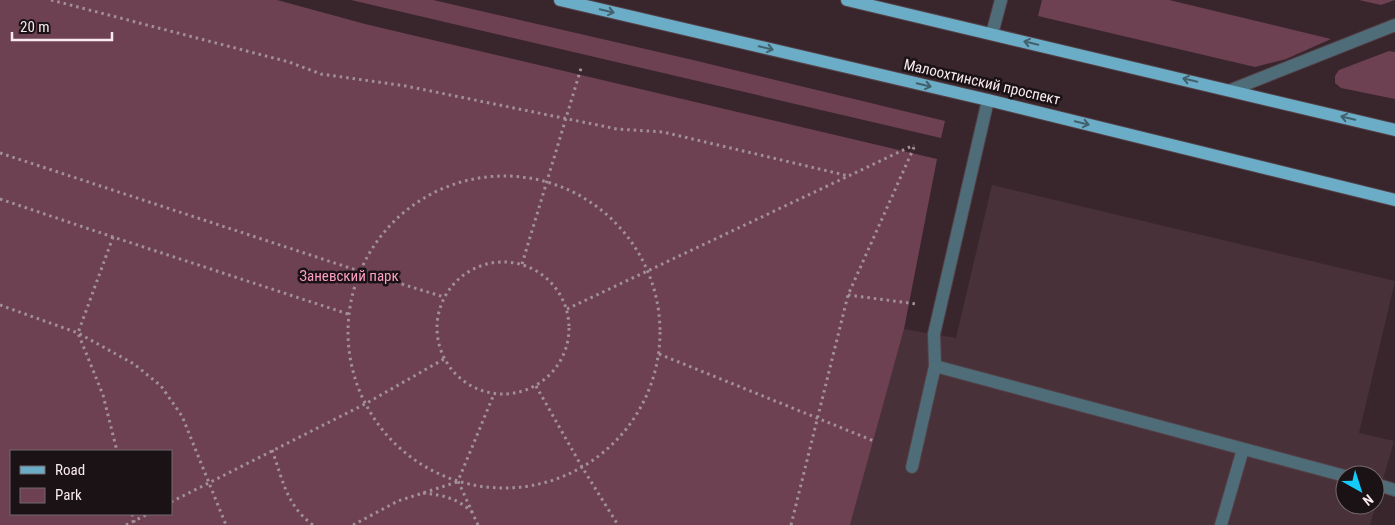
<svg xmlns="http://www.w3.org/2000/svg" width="1395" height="525" viewBox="0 0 1395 525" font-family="'Roboto Condensed',sans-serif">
  <rect width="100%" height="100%" fill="#39262d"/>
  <!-- built -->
  <path fill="#49313a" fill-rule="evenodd" d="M992,185L1395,281L1359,433L1394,441L1370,525H850L904,329L956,338ZM1345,475H1375V505H1345Z"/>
  <!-- green -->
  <g fill="#6e4152" fill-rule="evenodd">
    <path d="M0,0H277L365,24L937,159L904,329L850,525H0ZM11,451H171V514H11Z"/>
    <path d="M351,0H433L693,60L945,121L941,138Z"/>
    <path d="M1042,0H1169L1331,39L1286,59L1255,67L1038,16Z"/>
    <path d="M1359,0H1395L1381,5Z"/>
    <path d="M1389,51L1395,52V99L1341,88L1335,83V76L1339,70Z"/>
  </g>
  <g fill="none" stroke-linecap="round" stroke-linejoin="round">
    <!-- service casing -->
    <g stroke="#544148" stroke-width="14">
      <g id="service">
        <path d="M992,34L1001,0"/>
        <path d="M1231,90L1395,25"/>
        <path d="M988,100L934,334L935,366L1345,476"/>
        <path d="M912,467L935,366"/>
        <path d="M1375,484L1395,490"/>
        <path d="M1221,525L1243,449"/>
      </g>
    </g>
    <!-- primary casing -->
    <g stroke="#544148" stroke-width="14">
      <g id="primary">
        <path d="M560,0L988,100L1395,200"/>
        <path d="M847,0L1395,130"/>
      </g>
    </g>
    <!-- path -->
    <g stroke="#a19197" stroke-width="3" stroke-dasharray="2.5 4" stroke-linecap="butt">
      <path d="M51,0L289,62L321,74L406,86L617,129L663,132L849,176"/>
      <path d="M0,153L359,271L444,297"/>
      <circle cx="504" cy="332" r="156"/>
      <path d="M0,199L113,237L348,314"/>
      <path d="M113,237L78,333L134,364L161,386L182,416L226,525"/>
      <circle cx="503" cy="328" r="66"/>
      <path d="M522,264L582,65"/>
      <path d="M848,295L917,304"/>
      <path d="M0,305L78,333L103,395L117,451"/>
      <path d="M567,309L914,145"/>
      <path d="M659,354L874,441"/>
      <path d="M536,386L582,467L618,525"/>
      <path d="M272,450C283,480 286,505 313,525"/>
      <path d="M423,493C443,495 457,498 472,512"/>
      <path d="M171,502L365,404L444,359"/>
      <path d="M132,514L135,525"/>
      <path d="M126,525L148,514"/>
      <path d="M353,525L398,501L457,482"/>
      <path d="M478,525L458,481L494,394"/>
      <path d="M791,525L848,295L915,145"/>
    </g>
    <!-- service -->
    <use href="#service" stroke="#4e6d79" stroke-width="12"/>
    <!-- primary -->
    <use href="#primary" stroke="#6badc6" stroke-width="12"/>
  </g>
  <!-- one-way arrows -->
  <defs><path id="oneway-shaft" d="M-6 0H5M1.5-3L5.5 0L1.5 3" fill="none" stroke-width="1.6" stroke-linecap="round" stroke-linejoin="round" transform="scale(1.25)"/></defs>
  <g stroke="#42606e">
    <use href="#oneway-shaft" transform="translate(607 11) rotate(13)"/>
    <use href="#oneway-shaft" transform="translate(1031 43) rotate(-167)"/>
    <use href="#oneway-shaft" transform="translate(766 48) rotate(13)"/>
    <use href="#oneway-shaft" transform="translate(1190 80) rotate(-167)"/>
    <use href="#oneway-shaft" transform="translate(924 85) rotate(13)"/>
    <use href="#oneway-shaft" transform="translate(1348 118) rotate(-166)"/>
    <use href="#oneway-shaft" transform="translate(1082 123) rotate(14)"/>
  </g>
  <g text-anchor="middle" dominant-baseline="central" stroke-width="5" stroke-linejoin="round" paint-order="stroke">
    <!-- street labels -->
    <g font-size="15" fill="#f8eaee" stroke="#1a1215">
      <text transform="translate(982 82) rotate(13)">Малоохтинский проспект</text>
    </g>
    <!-- park labels -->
    <g font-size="15" fill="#fd9fc2" stroke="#1a1215">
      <text x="349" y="276">Заневский парк</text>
    </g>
  </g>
  <!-- legend -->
  <rect x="10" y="450" width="162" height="65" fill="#1a1215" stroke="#73686c"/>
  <rect x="20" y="466" width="25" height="8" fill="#6badc6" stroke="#73686c"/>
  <text x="55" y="475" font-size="15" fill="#f8eaee">Road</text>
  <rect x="20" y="488" width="25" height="15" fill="#6e4152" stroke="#73686c"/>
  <text x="55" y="500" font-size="15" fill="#f8eaee">Park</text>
  <!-- north arrow -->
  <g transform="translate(1360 490) rotate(141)"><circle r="24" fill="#1a1215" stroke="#73686c"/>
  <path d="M0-4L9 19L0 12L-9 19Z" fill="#14cafb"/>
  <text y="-8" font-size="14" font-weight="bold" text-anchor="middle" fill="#f8eaee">N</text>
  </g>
  <!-- scale -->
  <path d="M12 32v8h100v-8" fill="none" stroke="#f8eaee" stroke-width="2.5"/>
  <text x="20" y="32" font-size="15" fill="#f8eaee" stroke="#1a1215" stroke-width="4" paint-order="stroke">20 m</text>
</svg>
